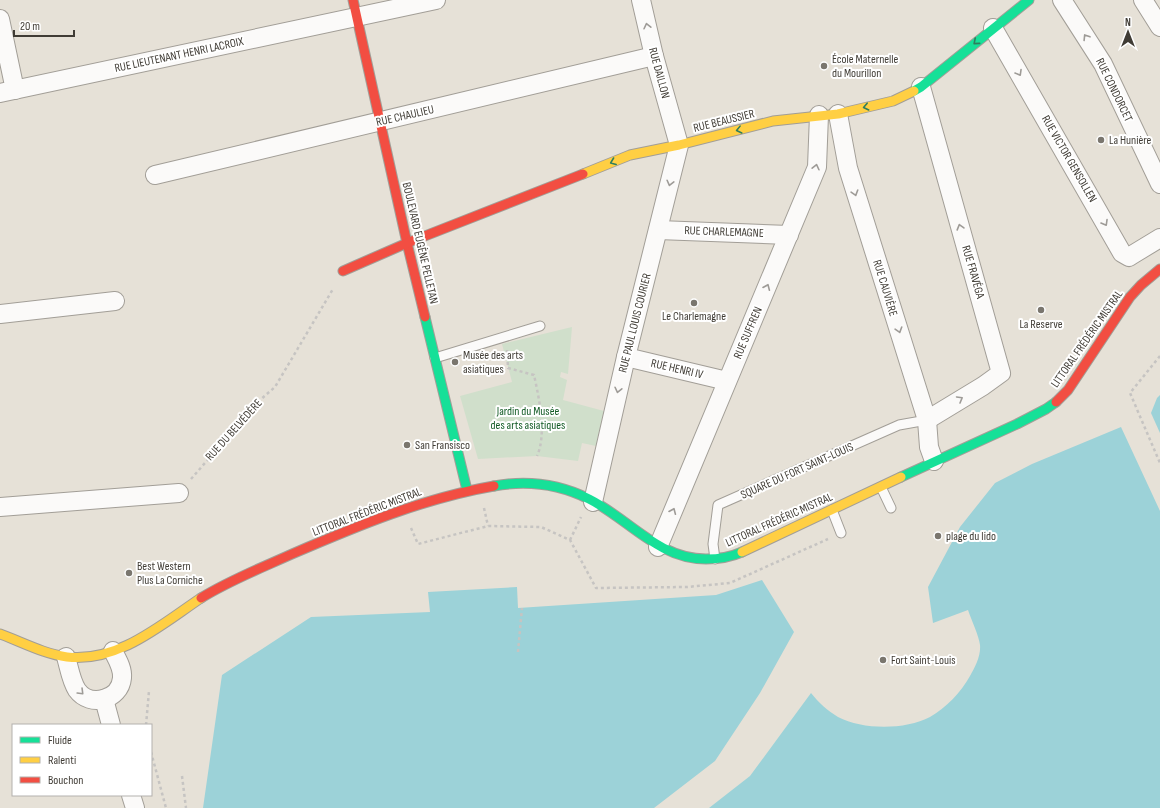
<svg xmlns="http://www.w3.org/2000/svg" width="1160" height="808" viewBox="0 0 1160 808" font-family="'Sofia Sans Condensed',sans-serif">
  <rect width="100%" height="100%" fill="#e6e1d7"/>
  <!-- green -->
  <path fill="#d0dfcb" d="M572,327L568,374L561,372L560,377L567,380L563,400L604,411L596,446L582,443L578,461L537,456L478,459L460,396L512,382L502,344Z"/>
  <!-- water -->
  <g fill="#9cd2d8">
    <path d="M1160,395V433L1151,413L1157,398Z"/>
    <path d="M1121,427L1160,511V808H709L750,776L811,693C818,702 828,711 838,717C863,730 905,730 930,717C946,708 961,692 970,676C975,667 981,656 980,645C979,636 971,619 968,610L933,623L928,587L960,527L995,483L1032,464Z"/>
    <path d="M762,580L794,632L760,693L715,761L654,808H203L222,675L311,617L430,612L428,592L517,587L518,608L716,595Z"/>
  </g>
  <g fill="none" stroke-linecap="round" stroke-linejoin="round">
    <!-- lane casing -->
    <g stroke="#a29e97" stroke-width="11">
      <g id="lane">
        <path d="M435,358L540,326"/>
        <path d="M881,487L891,508"/>
        <path d="M832,510L841,533"/>
        <path d="M715,559L713,544L718,505L899,425L927,420"/>
      </g>
    </g>
    <!-- street casing -->
    <g stroke="#a29e97" stroke-width="20">
      <g id="street">
        <path d="M1062,0L1103,64L1160,184"/>
        <path d="M1143,0L1160,27"/>
        <path d="M0,19L15,90"/>
        <path d="M993,28L1122,253L1129,257L1132,255L1160,238"/>
        <path d="M921,87L1001,373L983,386L927,420"/>
        <path d="M0,93L436,0"/>
        <path d="M838,114L848,168L927,420L929,447L934,461"/>
        <path d="M155,175L654,56"/>
        <path d="M658,230L789,235"/>
        <path d="M0,314L115,301"/>
        <path d="M626,357L727,381"/>
        <path d="M593,502L626,357L679,145L654,56L641,0"/>
        <path d="M0,507L179,493"/>
        <path d="M658,547L817,167L819,115"/>
        <path d="M66,657C69,667 71,681 77,690C90,708 120,700 122,678C123,668 117,659 113,651"/>
        <path d="M104,699L111,725"/>
        <path d="M131,795L135,808"/>
      </g>
    </g>
    <!-- fast casing -->
    <g stroke="#a29e97" stroke-width="11">
      <g id="fast">
        <path d="M914,91L921,87L1029,0"/>
        <path d="M425,317L467,490"/>
        <path d="M901,477L1017,424L1046,409L1056,402"/>
        <path d="M494,486C527,480 559,484 589,499C629,519 658,559 706,559C718,559 731,557 742,552"/>
      </g>
    </g>
    <!-- slow casing -->
    <g stroke="#a29e97" stroke-width="11">
      <g id="slow">
        <path d="M583,174L630,155L679,145L773,121L838,114L893,101L914,91"/>
        <path d="M742,552L901,477"/>
        <path d="M0,634C22,642 44,654 67,657C118,663 162,624 201,598"/>
      </g>
    </g>
    <!-- jam casing -->
    <g stroke="#a29e97" stroke-width="11">
      <g id="jam">
        <path d="M353,0L407,243L425,317"/>
        <path d="M343,271L407,243L583,174"/>
        <path d="M1056,402L1068,390L1130,297L1141,285L1160,269"/>
        <path d="M201,598C230,580 261,568 292,554C357,526 424,498 494,486"/>
      </g>
    </g>
    <!-- path -->
    <g stroke="#c6c4c2" stroke-width="2.5" stroke-dasharray="3 3" stroke-linecap="butt">
      <path d="M507,350L508,368L534,375C539,398 547,434 537,456"/>
      <path d="M1160,356L1130,393L1160,463"/>
      <path d="M191,479L260,400L275,387L333,289"/>
      <path d="M484,508L488,526"/>
      <path d="M411,528L418,544L488,526L541,527L570,540L596,588L687,587L730,583L828,539"/>
      <path d="M570,540L581,517"/>
      <path d="M518,652L522,608"/>
      <path d="M146,725L149,691"/>
      <path d="M151,752L166,808"/>
      <path d="M182,776L186,808"/>
    </g>
    <!-- lane -->
    <use href="#lane" stroke="#fbfaf9" stroke-width="9"/>
    <!-- street -->
    <use href="#street" stroke="#fbfaf9" stroke-width="18"/>
    <!-- fast -->
    <use href="#fast" stroke="#16e098" stroke-width="9"/>
    <!-- slow -->
    <use href="#slow" stroke="#ffcf43" stroke-width="9"/>
    <!-- jam -->
    <use href="#jam" stroke="#f24e42" stroke-width="9"/>
  </g>
  <!-- one-way arrows -->
  <defs><path id="oneway-chevron" d="M-2-3.5L2.5 0L-2 3.5" fill="none" stroke-width="1.6" stroke-linecap="round" stroke-linejoin="round"/></defs>
  <g stroke="#9e9b97">
    <use href="#oneway-chevron" transform="translate(647 26) rotate(-103)"/>
    <use href="#oneway-chevron" transform="translate(1086 37) rotate(-122)"/>
    <use href="#oneway-chevron" transform="translate(1019 73) rotate(60)"/>
    <use href="#oneway-chevron" transform="translate(816 167) rotate(-77)"/>
    <use href="#oneway-chevron" transform="translate(670 183) rotate(104)"/>
    <use href="#oneway-chevron" transform="translate(855 193) rotate(73)"/>
    <use href="#oneway-chevron" transform="translate(1105 223) rotate(60)"/>
    <use href="#oneway-chevron" transform="translate(960 227) rotate(-106)"/>
    <use href="#oneway-chevron" transform="translate(767 287) rotate(-67)"/>
    <use href="#oneway-chevron" transform="translate(899 330) rotate(73)"/>
    <use href="#oneway-chevron" transform="translate(618 390) rotate(103)"/>
    <use href="#oneway-chevron" transform="translate(960 399) rotate(-30)"/>
    <use href="#oneway-chevron" transform="translate(673 511) rotate(-67)"/>
    <use href="#oneway-chevron" transform="translate(81 692) rotate(45)"/>
  </g>
  <g stroke="#2f7e5d">
    <use href="#oneway-chevron" transform="translate(976 42) rotate(140)"/>
    <use href="#oneway-chevron" transform="translate(866 107) rotate(167)"/>
    <use href="#oneway-chevron" transform="translate(739 130) rotate(166)"/>
    <use href="#oneway-chevron" transform="translate(613 162) rotate(159)"/>
  </g>
  <!-- markers -->
  <g fill="#7a766e" stroke="#fff" stroke-width="1.5">
    <circle cx="824" cy="66" r="4"/>
    <circle cx="1101" cy="140" r="4"/>
    <circle cx="694" cy="303" r="4"/>
    <circle cx="1041" cy="310" r="4"/>
    <circle cx="455" cy="362" r="4"/>
    <circle cx="407" cy="445" r="4"/>
    <circle cx="938" cy="536" r="4"/>
    <circle cx="129" cy="573" r="4"/>
    <circle cx="883" cy="660" r="4"/>
  </g>
  <g text-anchor="middle" dominant-baseline="central" stroke-width="4" stroke-linejoin="round" paint-order="stroke">
    <!-- street labels -->
    <g font-size="12" fill="#403c35" stroke="#fff">
      <text transform="translate(179 55) rotate(-12)">RUE LIEUTENANT HENRI LACROIX</text>
      <text transform="translate(659 73) rotate(75)">RUE DAILLON</text>
      <text transform="translate(1114 90) rotate(64)">RUE CONDORCET</text>
      <text transform="translate(405 116) rotate(-13)">RUE CHAULIEU</text>
      <text transform="translate(724 121) rotate(-14)">RUE BEAUSSIER</text>
      <text transform="translate(1069 159) rotate(60)">RUE VICTOR GENSOLLEN</text>
      <text transform="translate(724 232) rotate(2)">RUE CHARLEMAGNE</text>
      <text transform="translate(420 243) rotate(77)">BOULEVARD EUGÈNE PELLETAN</text>
      <text transform="translate(973 272) rotate(74)">RUE FRAVÉGA</text>
      <text transform="translate(885 288) rotate(73)">RUE CAUVIÈRE</text>
      <text transform="translate(635 323) rotate(-76)">RUE PAUL LOUIS COURIER</text>
      <text transform="translate(748 333) rotate(-67)">RUE SUFFREN</text>
      <text transform="translate(1087 339) rotate(-55)">LITTORAL FRÉDÉRIC MISTRAL</text>
      <text transform="translate(677 369) rotate(13)">RUE HENRI IV</text>
      <text transform="translate(234 430) rotate(-48)">RUE DU BELVÉDÈRE</text>
      <text transform="translate(797 471) rotate(-24)">SQUARE DU FORT SAINT-LOUIS</text>
      <text transform="translate(367 512) rotate(-21)">LITTORAL FRÉDÉRIC MISTRAL</text>
      <text transform="translate(779 520) rotate(-24)">LITTORAL FRÉDÉRIC MISTRAL</text>
    </g>
    <!-- poi labels -->
    <g font-size="12" fill="#403c35" stroke="#fff" text-anchor="start">
      <text x="832" y="59">École Maternelle<tspan x="832" dy="14">du Mourillon</tspan></text>
      <text x="1109" y="140">La Hunière</text>
      <text x="694" y="316" text-anchor="middle">Le Charlemagne</text>
      <text x="1041" y="324" text-anchor="middle">La Reserve</text>
      <text x="463" y="355">Musée des arts<tspan x="463" dy="14">asiatiques</tspan></text>
      <text x="415" y="445">San Fransisco</text>
      <text x="946" y="536">plage du lido</text>
      <text x="137" y="566">Best Western<tspan x="137" dy="14">Plus La Corniche</tspan></text>
      <text x="891" y="660">Fort Saint-Louis</text>
    </g>
    <!-- park labels -->
    <g font-size="12" fill="#125a24" stroke="#fff">
      <text x="528" y="411">Jardin du Musée<tspan x="528" dy="14">des arts asiatiques</tspan></text>
    </g>
  </g>
  <!-- legend -->
  <rect x="12" y="724" width="140" height="72" fill="#ffffff" stroke="#b3b1ae"/>
  <rect x="20" y="737" width="20" height="6" fill="#16e098" stroke="#b3b1ae"/>
  <text x="48" y="744" font-size="12" fill="#403c35">Fluide</text>
  <rect x="20" y="757" width="20" height="6" fill="#ffcf43" stroke="#b3b1ae"/>
  <text x="48" y="764" font-size="12" fill="#403c35">Ralenti</text>
  <rect x="20" y="777" width="20" height="6" fill="#f24e42" stroke="#b3b1ae"/>
  <text x="48" y="784" font-size="12" fill="#403c35">Bouchon</text>
  <!-- north arrow -->
  <g transform="translate(1128 32)" stroke="#ffffff" stroke-width="3" paint-order="stroke">
  <path d="M0-3L7 15L0 10L-7 15Z" fill="#403c35"/>
  <text y="-6" font-size="11" font-weight="bold" text-anchor="middle" fill="#403c35">N</text>
  </g>
  <!-- scale -->
  <path d="M14 30v6h60v-6" fill="none" stroke="#403c35" stroke-width="2"/>
  <text x="20" y="30" font-size="12" fill="#403c35" stroke="#ffffff" stroke-width="3" paint-order="stroke">20 m</text>
</svg>
